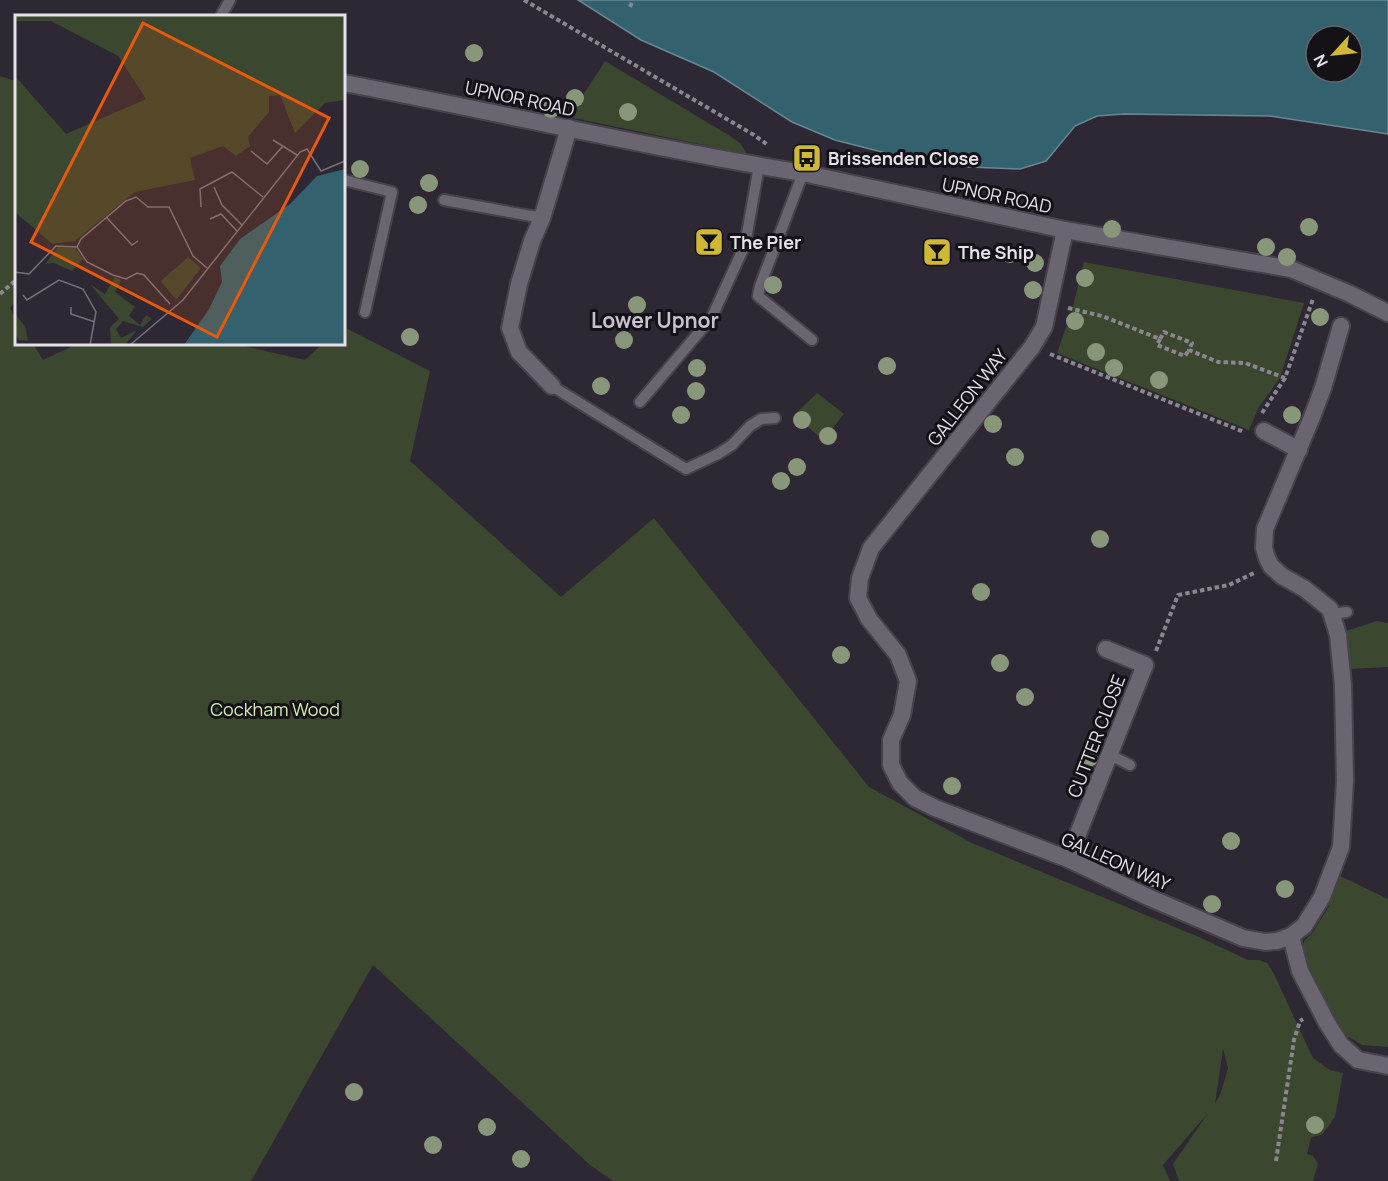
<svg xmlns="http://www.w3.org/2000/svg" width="1388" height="1181" viewBox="0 0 1388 1181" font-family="Manrope,sans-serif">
  <rect width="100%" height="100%" fill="#2d2833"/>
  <!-- green -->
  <g fill="#3b472e" fill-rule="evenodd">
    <path d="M605,61L730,136L741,144L747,154L569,117Z"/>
    <path d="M0,76L16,81V301L10,308L16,318V344H33L43,360L77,344H236L305,360L322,344H344V327L430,371L410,461L561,597L654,518L869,787L972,843L1199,937L1248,960H1259L1267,963L1274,974L1313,1058L1330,1070L1343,1073L1335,1117L1323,1134L1311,1138L1307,1154L1313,1156L1318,1164L1313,1181H1179L1173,1164L1208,1113L1163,1165L1170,1181H613L590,1165L373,965L251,1181H0ZM1223,1049L1228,1068L1221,1092L1215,1104Z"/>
    <path d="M1084,262L1304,303L1280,378L1259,407L1249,430L1057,353L1072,310Z"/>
    <path d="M817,393L844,414L823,440L794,415Z"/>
    <path d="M1377,621L1388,623V667L1350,669L1346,631Z"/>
    <path d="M1338,875L1388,899V1047L1362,1045L1342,1033L1308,965L1303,950L1304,941L1313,932L1328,908Z"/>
  </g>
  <!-- water -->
  <path fill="#33616d" stroke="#688792" stroke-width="1.5" fill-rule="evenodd" d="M578,0H1388V134L1270,116L1124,114L1097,116L1075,126L1046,161L1020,169L969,167L886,153L835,140L792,122L714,72L641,40ZM1316,36H1352V72H1316Z"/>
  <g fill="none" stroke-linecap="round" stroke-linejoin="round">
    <!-- service casing -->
    <g stroke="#47434b" stroke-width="14">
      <g id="service">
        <path d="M221,16L230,0"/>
        <path d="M803,173L760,286L758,296L812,340"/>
        <path d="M344,180L392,192L365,312"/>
        <path d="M444,200L542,218"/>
        <path d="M552,386L686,469L718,454L732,445L750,426L761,419L775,418"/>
        <path d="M640,402L712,317L745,245L759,166"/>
        <path d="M1331,614L1347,612"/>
        <path d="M1110,755L1130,765"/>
      </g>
    </g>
    <!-- minor casing -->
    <g stroke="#47434b" stroke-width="20">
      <g id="minor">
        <path d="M344,83C497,112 649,148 803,173L1065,230L1291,269L1350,294L1388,313"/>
        <path d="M1065,230L1044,327L1032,347L871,548L860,578L858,598L869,619L898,655L908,681L902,715L891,740V765L900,783L915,798L935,808L1068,859L1148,897L1243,938L1265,942L1277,941L1291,936L1304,926L1322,897L1341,847L1345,781L1343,685L1338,635L1330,609L1305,589L1282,576L1271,566L1267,558L1264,548L1265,529L1312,417L1323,388L1341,326"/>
        <path d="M552,386L519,352L510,328L519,284L532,241L542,218L569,128"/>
        <path d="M1264,431L1299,450"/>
        <path d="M1068,859L1145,665L1106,649"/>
        <path d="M1291,936L1300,971L1327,1023L1341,1045L1358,1060L1388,1066"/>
      </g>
    </g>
    <!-- path -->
    <g stroke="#8a868f" stroke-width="4" stroke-dasharray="4.5 3" stroke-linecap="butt">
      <path d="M524,0L754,135L768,145"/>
      <path d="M630,7L633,0"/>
      <path d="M0,294L16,280"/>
      <path d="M1068,308L1102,316L1160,339L1164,332L1192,343L1189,350L1218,362L1245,363L1285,378L1313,299"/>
      <path d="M1160,339L1157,345L1185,356L1189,350"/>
      <path d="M1050,354L1244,432"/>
      <path d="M1262,413L1285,378"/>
      <path d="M1156,651L1178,595L1229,585L1254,573"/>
      <path d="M1276,1161L1294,1040L1300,1021L1303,1019"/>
    </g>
    <!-- service -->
    <use href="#service" stroke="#6b6572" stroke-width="10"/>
    <!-- minor -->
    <use href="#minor" stroke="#6b6572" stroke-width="16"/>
  </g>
  <!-- trees -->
  <g fill="#88967a">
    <circle cx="474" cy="53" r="9"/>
    <circle cx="575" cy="98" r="9"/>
    <circle cx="551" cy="109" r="9"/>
    <circle cx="628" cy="112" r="9"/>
    <circle cx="360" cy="169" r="9"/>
    <circle cx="429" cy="183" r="9"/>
    <circle cx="418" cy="205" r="9"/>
    <circle cx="1309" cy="227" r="9"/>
    <circle cx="1112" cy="229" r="9"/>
    <circle cx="1266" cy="247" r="9"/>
    <circle cx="1010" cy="254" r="9"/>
    <circle cx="1287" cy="257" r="9"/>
    <circle cx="1035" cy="263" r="9"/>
    <circle cx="1085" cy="278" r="9"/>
    <circle cx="773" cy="285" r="9"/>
    <circle cx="1033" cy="290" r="9"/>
    <circle cx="637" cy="305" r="9"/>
    <circle cx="1320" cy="317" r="9"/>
    <circle cx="1075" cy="321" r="9"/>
    <circle cx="410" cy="337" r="9"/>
    <circle cx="624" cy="340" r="9"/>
    <circle cx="1096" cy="352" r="9"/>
    <circle cx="887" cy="366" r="9"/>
    <circle cx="697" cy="368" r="9"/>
    <circle cx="1114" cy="368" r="9"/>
    <circle cx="1159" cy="380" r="9"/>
    <circle cx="601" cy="386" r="9"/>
    <circle cx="696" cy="391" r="9"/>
    <circle cx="681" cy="415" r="9"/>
    <circle cx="1292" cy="415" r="9"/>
    <circle cx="802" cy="420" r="9"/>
    <circle cx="993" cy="424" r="9"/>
    <circle cx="828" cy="436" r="9"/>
    <circle cx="1015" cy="457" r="9"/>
    <circle cx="797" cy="467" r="9"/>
    <circle cx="781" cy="481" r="9"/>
    <circle cx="1100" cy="539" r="9"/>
    <circle cx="981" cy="592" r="9"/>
    <circle cx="841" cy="655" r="9"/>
    <circle cx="1000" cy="663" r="9"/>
    <circle cx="1025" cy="697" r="9"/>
    <circle cx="1089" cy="758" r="9"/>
    <circle cx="952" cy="786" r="9"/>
    <circle cx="1231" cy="841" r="9"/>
    <circle cx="1153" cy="878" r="9"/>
    <circle cx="1285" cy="889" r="9"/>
    <circle cx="1212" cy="904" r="9"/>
    <circle cx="354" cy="1092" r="9"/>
    <circle cx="1315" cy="1125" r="9"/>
    <circle cx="487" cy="1127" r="9"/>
    <circle cx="433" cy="1145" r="9"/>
    <circle cx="521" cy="1159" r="9"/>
  </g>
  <!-- icons -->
  <defs>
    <g id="bus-square" transform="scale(1.5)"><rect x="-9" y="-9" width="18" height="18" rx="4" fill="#d0b837" stroke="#141217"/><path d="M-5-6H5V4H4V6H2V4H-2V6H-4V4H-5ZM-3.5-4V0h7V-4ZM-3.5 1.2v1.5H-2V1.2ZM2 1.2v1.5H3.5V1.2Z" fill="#111"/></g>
    <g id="bar-square" transform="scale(1.5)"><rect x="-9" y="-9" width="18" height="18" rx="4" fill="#d0b837" stroke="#141217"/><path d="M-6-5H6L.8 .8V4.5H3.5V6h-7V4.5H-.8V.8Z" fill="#111"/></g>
  </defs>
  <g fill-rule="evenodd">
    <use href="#bus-square" x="807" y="158"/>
    <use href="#bar-square" x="709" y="242"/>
    <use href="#bar-square" x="937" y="252"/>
  </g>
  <g text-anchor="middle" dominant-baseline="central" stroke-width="6" stroke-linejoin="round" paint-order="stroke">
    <!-- street labels -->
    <g font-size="18" fill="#e4e1e8" stroke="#141217">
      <text transform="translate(520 98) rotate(12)">UPNOR ROAD</text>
      <text transform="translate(997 195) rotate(12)">UPNOR ROAD</text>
      <text transform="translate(967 397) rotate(-52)">GALLEON WAY</text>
      <text transform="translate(1096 736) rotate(-69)">CUTTER CLOSE</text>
      <text transform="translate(1116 861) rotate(24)">GALLEON WAY</text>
    </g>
    <!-- poi labels -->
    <g font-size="18" font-weight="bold" fill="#e4e1e8" stroke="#141217" text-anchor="start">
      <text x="828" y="158">Brissenden Close</text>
      <text x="730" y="242">The Pier</text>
      <text x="958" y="252">The Ship</text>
    </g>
    <!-- park labels -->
    <g font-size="18" fill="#d2f0b5" stroke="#141217">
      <text x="275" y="709">Cockham Wood</text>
    </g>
    <!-- quarter labels -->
    <g font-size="21" font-weight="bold" fill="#c7c0ce" stroke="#141217">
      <text x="655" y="320">Lower Upnor</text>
    </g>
  </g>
  <!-- overview -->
  <g transform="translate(15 15)">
    <rect width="330" height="330" fill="#2d2833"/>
    <path d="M0,0H330V85L310,88L280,118L265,80L254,81V97L233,122L235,131L221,141L208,131L175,143L180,165L120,177L60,226L37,229L0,197V61L51,119L131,84L103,41L36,6H0ZM43,232L60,233L68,244L57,256L39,248L30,249ZM173,242L186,253L161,285L146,266ZM100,262L106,265L100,277L120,292L114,301L125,310L131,300L137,304L128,312L108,306L101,314L106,323L122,315L110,330H96L95,312L104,304L75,269L90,279ZM0,299L10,311L13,326L4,325L0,318Z" fill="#3b472e"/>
    <path d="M330,154V330H169L194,294L207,267L205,251L225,224L275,189L302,161Z" fill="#33616d"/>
    <path fill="none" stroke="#76727b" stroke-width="1.5" d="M258,125L282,140M236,136L252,149L268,131M199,172L207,190L227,210M186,192L185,174L217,157L248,182M92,203L117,230L123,226M195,204L206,199L222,216M62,232L66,224L111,186L121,182L133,192H154L178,241L192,253M62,232L72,247L98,260L111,264L122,258L129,260L155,289M0,257L14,259L41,231L62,232M8,280L12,285L44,265L68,274L81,297L75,330M56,292V299L80,307M115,330L168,285L285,137L292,134L306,156L330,146"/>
    <path fill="#e8590c" fill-opacity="0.15" stroke="#e8590c" stroke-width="3" d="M128,8L314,103L202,322L16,227Z"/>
    <rect width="330" height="330" fill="none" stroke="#e4e1e8" stroke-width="3"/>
  </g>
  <!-- north arrow -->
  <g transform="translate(1334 54) rotate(243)"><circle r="28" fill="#141217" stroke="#67656b" stroke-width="1.5"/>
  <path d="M0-4.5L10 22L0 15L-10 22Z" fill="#d0b837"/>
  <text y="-9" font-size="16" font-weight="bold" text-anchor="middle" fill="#e4e1e8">N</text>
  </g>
</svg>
